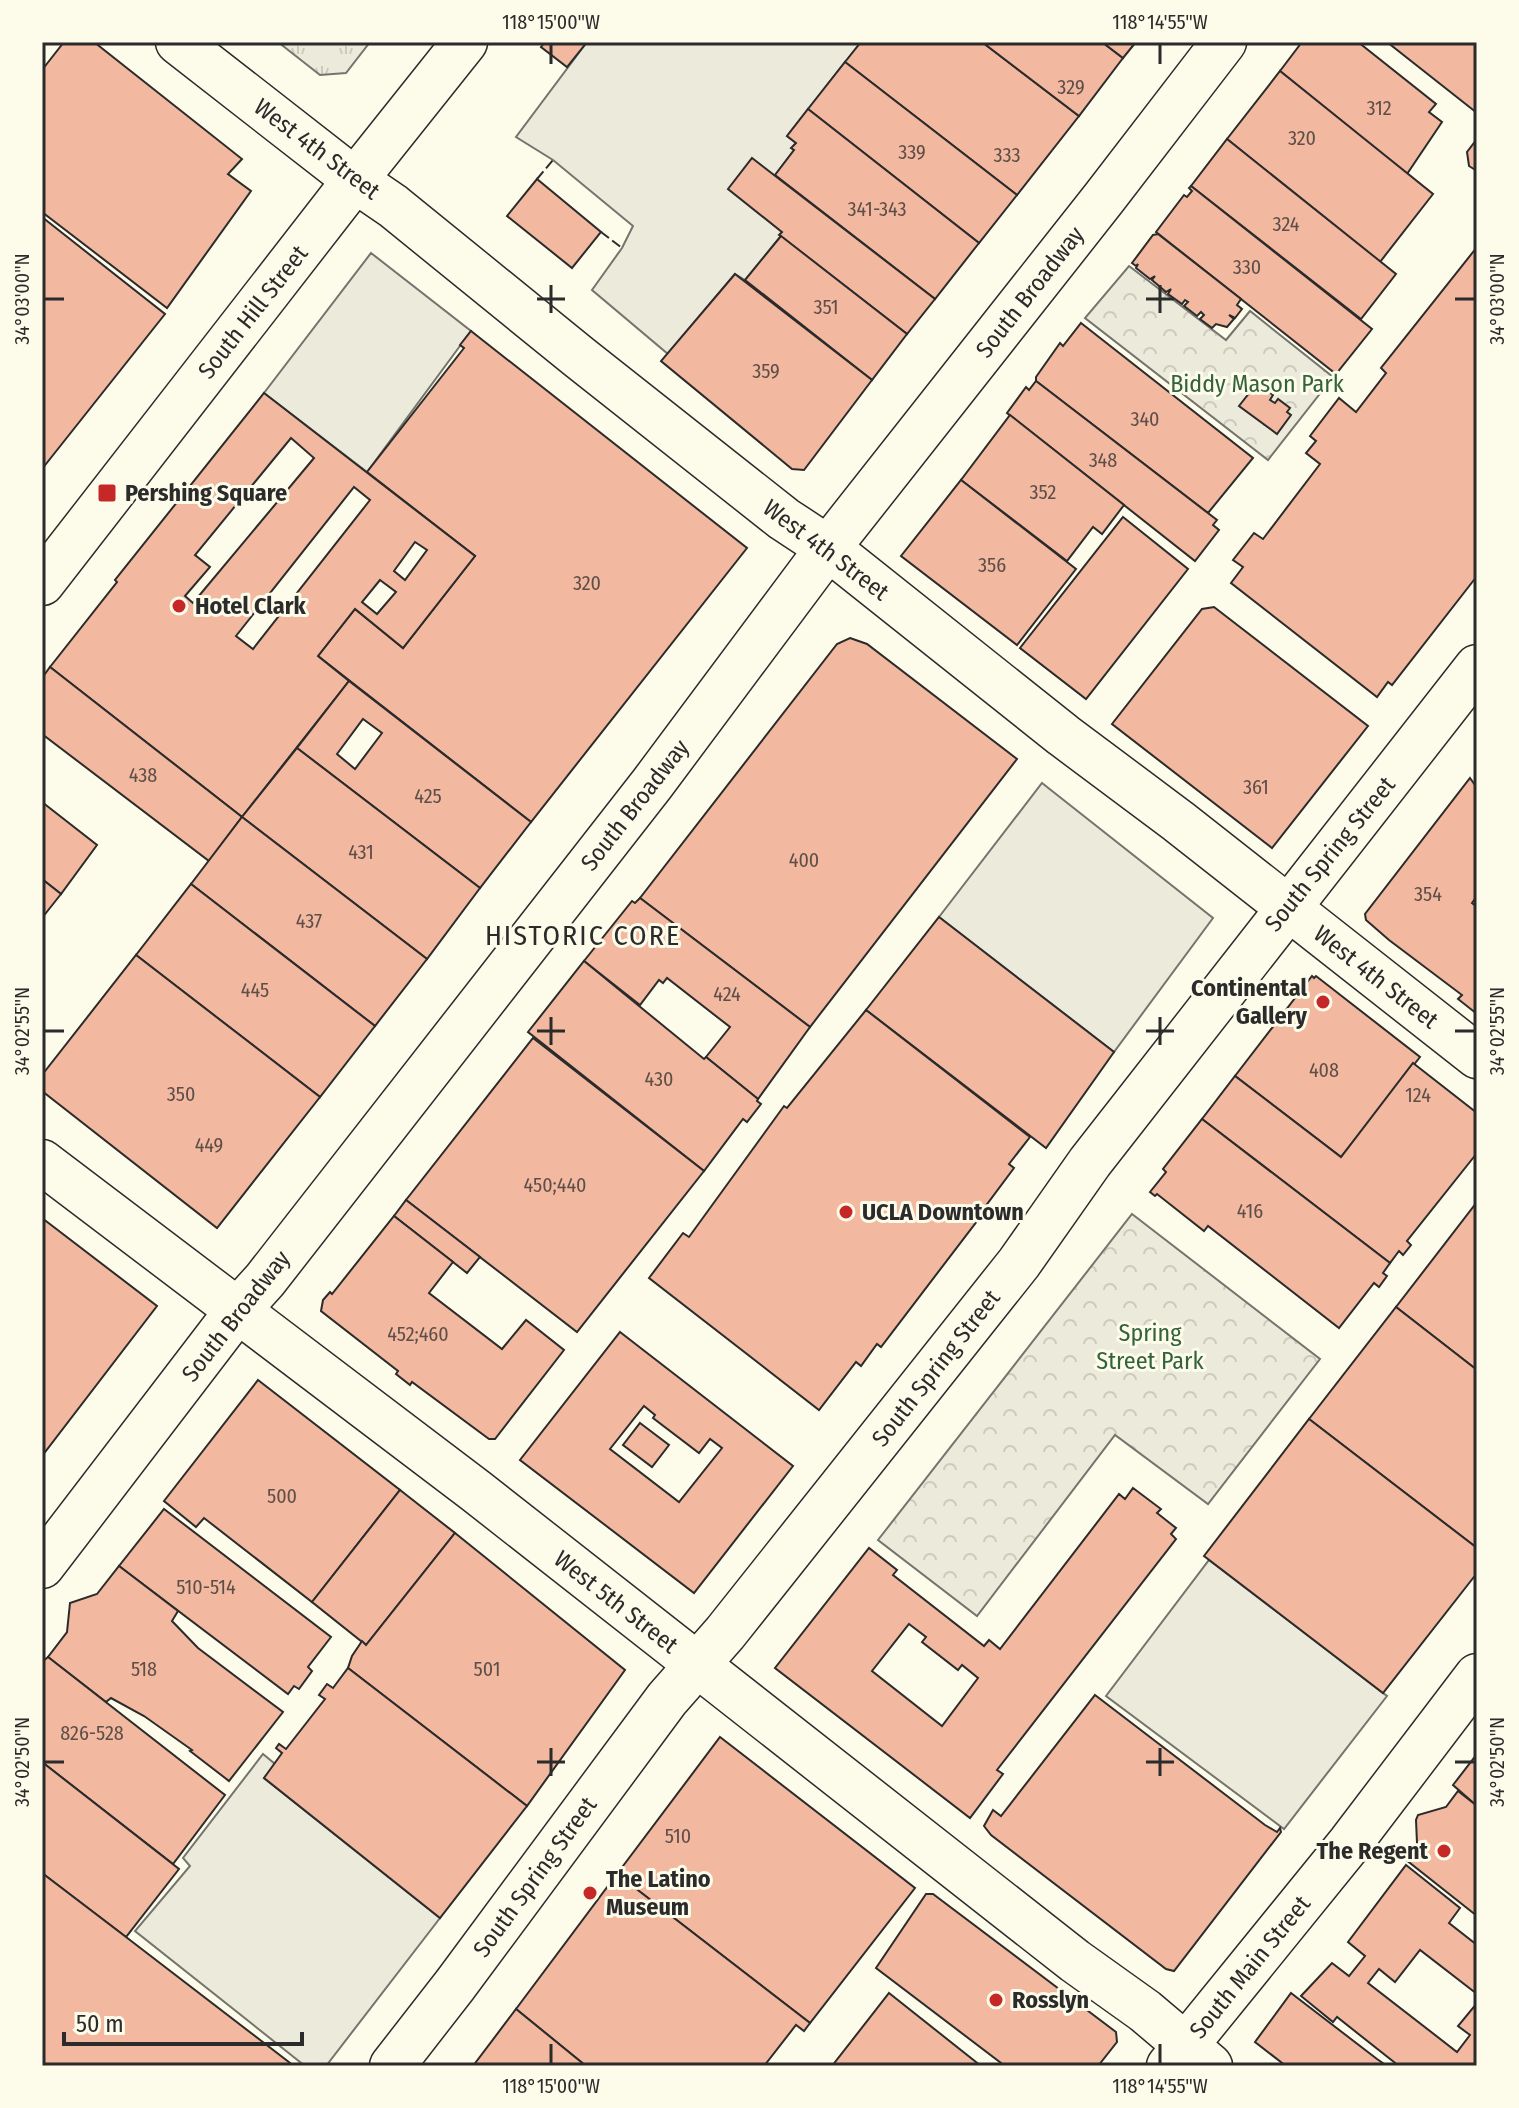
<svg xmlns="http://www.w3.org/2000/svg" width="1519" height="2108" viewBox="0 0 1519 2108" font-family="'Fira Sans Condensed',sans-serif">
  <defs>
    <pattern id="grass-tufts" width="24" height="20" patternUnits="userSpaceOnUse" patternTransform="scale(2)"><rect width="24" height="20" fill="#ecebdb"/><path d="M3 7l-1-3M5 7V3M7 7l1-3M15 17l-1-3M17 17v-4M19 17l1-3" fill="none" stroke="#cbcabc"/></pattern>
    <pattern id="park-crowns" width="20" height="18" patternUnits="userSpaceOnUse" patternTransform="scale(2)"><rect width="20" height="18" fill="#ecebdb"/><path d="M2 6a3 3 0 1 1 6 0M12 15a3 3 0 1 1 6 0" fill="none" stroke="#cbcabc"/></pattern>
  </defs>
  <rect width="100%" height="100%" fill="#fdfbea"/>
  <!-- grass -->
  <path fill="url(#grass-tufts)" stroke="#74746e" stroke-width="2" d="M278,42H370L346,73L320,75Z"/>
  <!-- park -->
  <g fill="url(#park-crowns)" stroke="#74746e" stroke-width="2">
    <path d="M1129,266L1226,340L1250,311L1333,377L1268,460L1085,318Z"/>
    <path d="M1132,1214L1320,1359L1208,1504L1115,1435L977,1616L878,1540Z"/>
  </g>
  <!-- parking -->
  <g fill="#eceadb" stroke="#74746e" stroke-width="2">
    <path d="M587,42H861L787,136L796,143L792,148L794,150L751,207L782,232L781,236L745,280L735,274L668,354L592,290L622,248L633,226L553,160L516,137Z"/>
    <path d="M371,253L471,331L367,472L264,393Z"/>
    <path d="M1042,783L1213,918L1114,1052L939,917Z"/>
    <path d="M1209,1560L1387,1696L1284,1829L1106,1696Z"/>
    <path d="M263,1754L275,1764L264,1778L440,1918L326,2066H305L135,1931L190,1866L183,1858Z"/>
  </g>
  <!-- building -->
  <g fill="#f2b8a0" stroke="#2b2b2b" stroke-width="2" fill-rule="evenodd">
    <path d="M64,42H94L242,159L228,174L251,191L167,308L42,212V70Z"/>
    <path d="M545,42H587L567,67L541,47Z"/>
    <path d="M861,42H982L1079,116L1017,195L845,62Z"/>
    <path d="M982,42H1102L1123,58L1079,116Z"/>
    <path d="M1102,42H1136L1123,58Z"/>
    <path d="M1302,42H1358L1436,104L1429,112L1442,122L1407,174L1280,71Z"/>
    <path d="M1387,42H1477V113Z"/>
    <path d="M845,62L1017,195L979,243L808,109Z"/>
    <path d="M1280,71L1433,194L1380,262L1227,139Z"/>
    <path d="M808,109L979,243L935,299L775,175L794,150L791,148L796,143L787,136Z"/>
    <path d="M1227,139L1396,274L1361,319L1191,186Z"/>
    <path d="M1477,139V171L1469,166L1467,152Z"/>
    <path d="M752,158L935,299L907,334L779,235L782,232L728,189Z"/>
    <path d="M537,179L601,232L572,268L507,216Z"/>
    <path d="M1191,186L1372,329L1336,374L1156,232L1184,195L1187,197L1192,191L1189,188Z"/>
    <path d="M42,217L165,314L42,469Z"/>
    <path d="M1158,234L1241,299L1237,305L1242,309L1235,318L1229,315L1234,319L1227,327L1216,324L1212,328L1200,319L1204,315L1201,312L1197,316L1184,306L1188,302L1185,300L1182,304L1168,294L1171,289L1166,292L1152,280L1155,276L1150,279L1136,268L1138,264L1136,266L1132,263L1153,235Z"/>
    <path d="M781,236L907,334L872,380L745,280Z"/>
    <path d="M1477,247V576L1392,685L1388,682L1377,697L1231,583L1243,567L1233,560L1254,533L1263,539L1320,464L1306,453L1316,441L1310,436L1339,398L1356,412L1386,373L1381,368Z"/>
    <path d="M735,274L872,380L804,470L792,469L661,361Z"/>
    <path d="M1081,323L1253,458L1208,513L1036,381V377L1060,343L1063,346Z"/>
    <path d="M471,331L747,548L531,822L318,656L355,609L403,648L475,556L367,472L464,348L460,345Z"/>
    <path d="M1036,381L1217,520L1213,525L1219,530L1195,561L1007,413L1026,387L1029,390Z"/>
    <path d="M1260,385L1273,395L1270,400L1275,403L1278,399L1290,408L1287,412L1291,415L1277,434L1239,406L1254,387L1257,390Z"/>
    <path d="M264,393L475,556L403,648L355,609L318,656L349,681L242,817L50,667L117,582L115,580ZM291,438L314,458L193,603L185,596L210,567L195,555ZM354,487L370,500L253,649L236,636ZM415,542L427,550L405,580L394,571ZM380,580L396,592L377,614L362,602Z"/>
    <path d="M1010,415L1124,505L1102,534L1093,527L1067,561L961,480Z"/>
    <path d="M961,480L1076,569L1017,645L901,556Z"/>
    <path d="M1123,517L1188,569L1086,699L1020,648Z"/>
    <path d="M1214,607L1368,726L1272,848L1112,724L1202,609Z"/>
    <path d="M850,638L867,644L1017,759L810,1027L640,898L837,644Z"/>
    <path d="M50,667L242,817L209,861L42,734V678Z"/>
    <path d="M349,681L531,822L480,888L297,748ZM363,719L382,733L355,769L337,754Z"/>
    <path d="M297,748L480,888L427,959L242,817Z"/>
    <path d="M1470,778L1477,788V896L1472,903L1477,907V1014L1458,999L1462,995L1389,940L1366,920L1365,914Z"/>
    <path d="M42,802L97,845L61,894L42,879Z"/>
    <path d="M242,817L427,959L375,1026L191,884Z"/>
    <path d="M42,879L61,894L42,918Z"/>
    <path d="M191,884L375,1026L320,1097L136,955Z"/>
    <path d="M640,898L810,1027L758,1099L706,1057L730,1027L667,978L663,983L659,980L640,1005L584,961L632,901L635,903Z"/>
    <path d="M939,917L1114,1052L1046,1148L866,1010Z"/>
    <path d="M136,955L320,1097L217,1228L42,1091V1075Z"/>
    <path d="M584,961L704,1059L706,1057L758,1099L757,1101L761,1104L747,1122L743,1119L704,1171L528,1032Z"/>
    <path d="M1312,976L1314,978L1316,976L1420,1057L1341,1157L1235,1076Z"/>
    <path d="M866,1010L1030,1137L1009,1164L1014,1168L985,1207L987,1208L881,1347L877,1344L861,1366L856,1362L819,1410L649,1278L683,1233L689,1237L784,1106L787,1108Z"/>
    <path d="M533,1038L704,1171L577,1332L406,1200Z"/>
    <path d="M1413,1063L1477,1113V1153L1407,1241L1411,1245L1403,1255L1399,1251L1390,1263L1202,1119L1235,1076L1341,1157Z"/>
    <path d="M1202,1119L1390,1263L1383,1273L1387,1276L1379,1287L1374,1283L1339,1328L1208,1226L1204,1231L1157,1194L1155,1196L1150,1192L1166,1172L1163,1169Z"/>
    <path d="M406,1200L480,1257L467,1273L394,1216Z"/>
    <path d="M1477,1202V1370L1396,1307Z"/>
    <path d="M394,1216L453,1262L429,1293L502,1349L526,1320L564,1350L495,1439H489L412,1382L410,1385L396,1374L398,1371L321,1311L323,1300L330,1292L332,1294Z"/>
    <path d="M42,1218L157,1306L42,1456Z"/>
    <path d="M1396,1307L1477,1370V1548L1309,1419Z"/>
    <path d="M620,1332L793,1466L694,1593L520,1460ZM644,1406L655,1415L653,1418L699,1453L710,1439L722,1448L679,1502L610,1449Z"/>
    <path d="M258,1380L400,1490L312,1602L204,1518L196,1527L164,1501Z"/>
    <path d="M1309,1419L1477,1548V1573L1383,1693L1204,1556Z"/>
    <path d="M640,1423L669,1445L652,1467L623,1445Z"/>
    <path d="M1133,1488L1161,1509L1157,1513L1176,1528L1171,1534L1176,1539L997,1770L1003,1774L970,1818L775,1668L869,1548L897,1570L893,1575L984,1646L989,1640L1000,1649L1119,1494L1125,1499ZM909,1624L926,1637L922,1642L958,1670L962,1665L978,1678L942,1726L872,1671Z"/>
    <path d="M400,1490L455,1533L366,1645L312,1602Z"/>
    <path d="M164,1509L331,1637L308,1667L312,1671L299,1689L294,1686L288,1694L119,1566Z"/>
    <path d="M455,1533L625,1670L527,1806L348,1668L352,1656L362,1641L366,1645Z"/>
    <path d="M119,1566L178,1611L172,1621L198,1648L283,1712L229,1781L190,1751L192,1750L144,1716L111,1698L106,1702L48,1657L67,1632L70,1603L97,1594Z"/>
    <path d="M48,1657L225,1795L173,1864L42,1762V1662Z"/>
    <path d="M348,1668L527,1806L440,1918L264,1778L282,1753L276,1748L279,1744L286,1749L325,1699L319,1695L327,1684L333,1688Z"/>
    <path d="M1095,1695L1265,1825L1277,1832L1280,1828L1281,1832L1174,1971L1166,1969L991,1835L984,1826L993,1810L1001,1816Z"/>
    <path d="M720,1737L915,1888L810,2023L617,1874Z"/>
    <path d="M1477,1754V1806L1453,1785Z"/>
    <path d="M42,1762L179,1869L126,1937L42,1873Z"/>
    <path d="M1458,1791L1477,1806V1916L1405,1859L1417,1843L1416,1820L1418,1815L1446,1807Z"/>
    <path d="M1406,1865L1460,1908L1449,1923L1477,1945V1994L1420,1950L1395,1982L1379,1969L1368,1983L1457,2052L1470,2035L1458,2026L1477,2003V2066H1399L1337,2017L1333,2022L1301,1996L1332,1963L1349,1976L1365,1956L1348,1942Z"/>
    <path d="M42,1873L126,1937L294,2066H42Z"/>
    <path d="M617,1874L810,2023L804,2031L796,2025L764,2066H586L516,2009Z"/>
    <path d="M926,1894H933L1116,2032L1117,2042L1098,2066H1005L876,1968Z"/>
    <path d="M889,1993L981,2066H832Z"/>
    <path d="M1291,1993L1377,2059L1387,2066H1286L1255,2042Z"/>
    <path d="M516,2009L586,2066H473Z"/>
  </g>
  <g fill="none" stroke-linecap="round" stroke-linejoin="round">
    <!-- major casing -->
    <g stroke="#2b2b2b" stroke-width="47">
      <g id="major">
        <path d="M178,42L355,180L393,206L579,357L784,519L828,548L1063,735L1178,821L1477,1056"/>
        <path d="M42,583L355,180L465,42"/>
        <path d="M42,1162L476,1491L1075,1961L1145,2011L1210,2066"/>
        <path d="M42,1566L237,1311L265,1280L652,784L828,548L1104,198L1224,42"/>
        <path d="M392,2066L455,1985L667,1699L725,1633L1019,1263L1090,1162L1477,667"/>
        <path d="M1169,2066L1350,1843L1477,1676"/>
      </g>
    </g>
    <!-- major -->
    <use href="#major" stroke="#fdfbea" stroke-width="44"/>
    <!-- fence -->
    <g stroke="#2b2b2b" stroke-width="2" stroke-dasharray="10 4" stroke-linecap="butt">
      <path d="M537,179L553,160"/>
      <path d="M601,232L622,248"/>
    </g>
  </g>
  <!-- ticks -->
  <path fill="none" stroke="#2b2b2b" stroke-width="3" d="M551,44V64M1160,44V64M551,285V313M1160,285V313M44,299H64M537,299H565M1146,299H1174M1455,299H1475M551,1017V1045M1160,1017V1045M44,1031H64M537,1031H565M1146,1031H1174M1455,1031H1475M551,1748V1776M1160,1748V1776M44,1762H64M537,1762H565M1146,1762H1174M1455,1762H1475M551,2044V2064M1160,2044V2064"/>
  <!-- markers -->
  <g fill="#c62828" stroke="#fdfbea" stroke-width="3">
    <rect x="97" y="483" width="20" height="20" rx="4"/>
    <circle cx="179" cy="606" r="8"/>
    <circle cx="1323" cy="1002" r="8"/>
    <circle cx="846" cy="1212" r="8"/>
    <circle cx="1444" cy="1851" r="8"/>
    <circle cx="590" cy="1893" r="8"/>
    <circle cx="996" cy="2000" r="8"/>
  </g>
  <g text-anchor="middle" dominant-baseline="central" stroke-width="6" stroke-linejoin="round" paint-order="stroke">
    <!-- number labels -->
    <g font-size="20" fill="#5d4e48">
      <text x="1071" y="87">329</text>
      <text x="1379" y="108">312</text>
      <text x="1302" y="138">320</text>
      <text x="912" y="152">339</text>
      <text x="1007" y="155">333</text>
      <text x="877" y="209">341-343</text>
      <text x="1286" y="224">324</text>
      <text x="1247" y="267">330</text>
      <text x="826" y="307">351</text>
      <text x="766" y="371">359</text>
      <text x="1145" y="419">340</text>
      <text x="1103" y="460">348</text>
      <text x="1043" y="492">352</text>
      <text x="992" y="565">356</text>
      <text x="587" y="583">320</text>
      <text x="143" y="775">438</text>
      <text x="1256" y="787">361</text>
      <text x="428" y="796">425</text>
      <text x="361" y="852">431</text>
      <text x="804" y="860">400</text>
      <text x="1428" y="894">354</text>
      <text x="309" y="921">437</text>
      <text x="255" y="990">445</text>
      <text x="727" y="994">424</text>
      <text x="1324" y="1070">408</text>
      <text x="659" y="1079">430</text>
      <text x="181" y="1094">350</text>
      <text x="1418" y="1095">124</text>
      <text x="209" y="1145">449</text>
      <text x="555" y="1185">450;440</text>
      <text x="1250" y="1211">416</text>
      <text x="418" y="1334">452;460</text>
      <text x="282" y="1496">500</text>
      <text x="206" y="1587">510-514</text>
      <text x="144" y="1669">518</text>
      <text x="487" y="1669">501</text>
      <text x="92" y="1733">826-528</text>
      <text x="678" y="1836">510</text>
    </g>
    <!-- street labels -->
    <g font-size="24" fill="#2b2b2b" stroke="#fdfbea">
      <text transform="translate(317 149) rotate(37)">West 4th Street</text>
      <text transform="translate(1030 292) rotate(-52)">South Broadway</text>
      <text transform="translate(253 312) rotate(-52)">South Hill Street</text>
      <text transform="translate(826 550) rotate(37)">West 4th Street</text>
      <text transform="translate(635 805) rotate(-52)">South Broadway</text>
      <text transform="translate(1330 854) rotate(-51)">South Spring Street</text>
      <text transform="translate(1376 977) rotate(38)">West 4th Street</text>
      <text transform="translate(236 1316) rotate(-52)">South Broadway</text>
      <text transform="translate(936 1368) rotate(-52)">South Spring Street</text>
      <text transform="translate(616 1602) rotate(38)">West 5th Street</text>
      <text transform="translate(535 1877) rotate(-54)">South Spring Street</text>
      <text transform="translate(1250 1967) rotate(-51)">South Main Street</text>
    </g>
    <!-- park labels -->
    <g font-size="24" fill="#34623c" stroke="#fdfbea">
      <text x="1257" y="384">Biddy Mason Park</text>
      <text x="1150" y="1333">Spring<tspan x="1150" dy="28">Street Park</tspan></text>
    </g>
    <!-- poi labels -->
    <g font-size="24" font-weight="bold" fill="#2b2b2b" stroke="#fdfbea" text-anchor="start">
      <text x="125" y="493">Pershing Square</text>
      <text x="195" y="606">Hotel Clark</text>
      <text x="1307" y="988" text-anchor="end">Continental<tspan x="1307" dy="28">Gallery</tspan></text>
      <text x="862" y="1212">UCLA Downtown</text>
      <text x="1428" y="1851" text-anchor="end">The Regent</text>
      <text x="606" y="1879">The Latino<tspan x="606" dy="28">Museum</tspan></text>
      <text x="1012" y="2000">Rosslyn</text>
    </g>
    <!-- quarter labels -->
    <g font-size="28" letter-spacing="2" fill="#2b2b2b" stroke="#fdfbea">
      <text x="583" y="935">HISTORIC CORE</text>
    </g>
  </g>
  <!-- border -->
  <rect width="1519" height="2108" fill="none" stroke="#fdfbea" stroke-width="88"/>
  <!-- scale -->
  <path d="M64 2032v12h238v-12" fill="none" stroke="#2b2b2b" stroke-width="4"/>
  <text x="76" y="2032" font-size="24" fill="#2b2b2b" stroke="#fdfbea" stroke-width="6" paint-order="stroke">50 m</text>
  <rect x="44" y="44" width="1431" height="2020" fill="none" stroke="#2b2b2b" stroke-width="3"/>
  <g font-size="20" text-anchor="middle" fill="#2b2b2b">
    <text x="551" y="29">118°15'00"W</text>
    <text x="1160" y="29">118°14'55"W</text>
    <text transform="translate(22 299) rotate(-90)" y="7">34°03'00"N</text>
    <text transform="translate(1497 299) rotate(-90)" y="7">34°03'00"N</text>
    <text transform="translate(22 1031) rotate(-90)" y="7">34°02'55"N</text>
    <text transform="translate(1497 1031) rotate(-90)" y="7">34°02'55"N</text>
    <text transform="translate(22 1762) rotate(-90)" y="7">34°02'50"N</text>
    <text transform="translate(1497 1762) rotate(-90)" y="7">34°02'50"N</text>
    <text x="551" y="2093">118°15'00"W</text>
    <text x="1160" y="2093">118°14'55"W</text>
  </g>
</svg>
